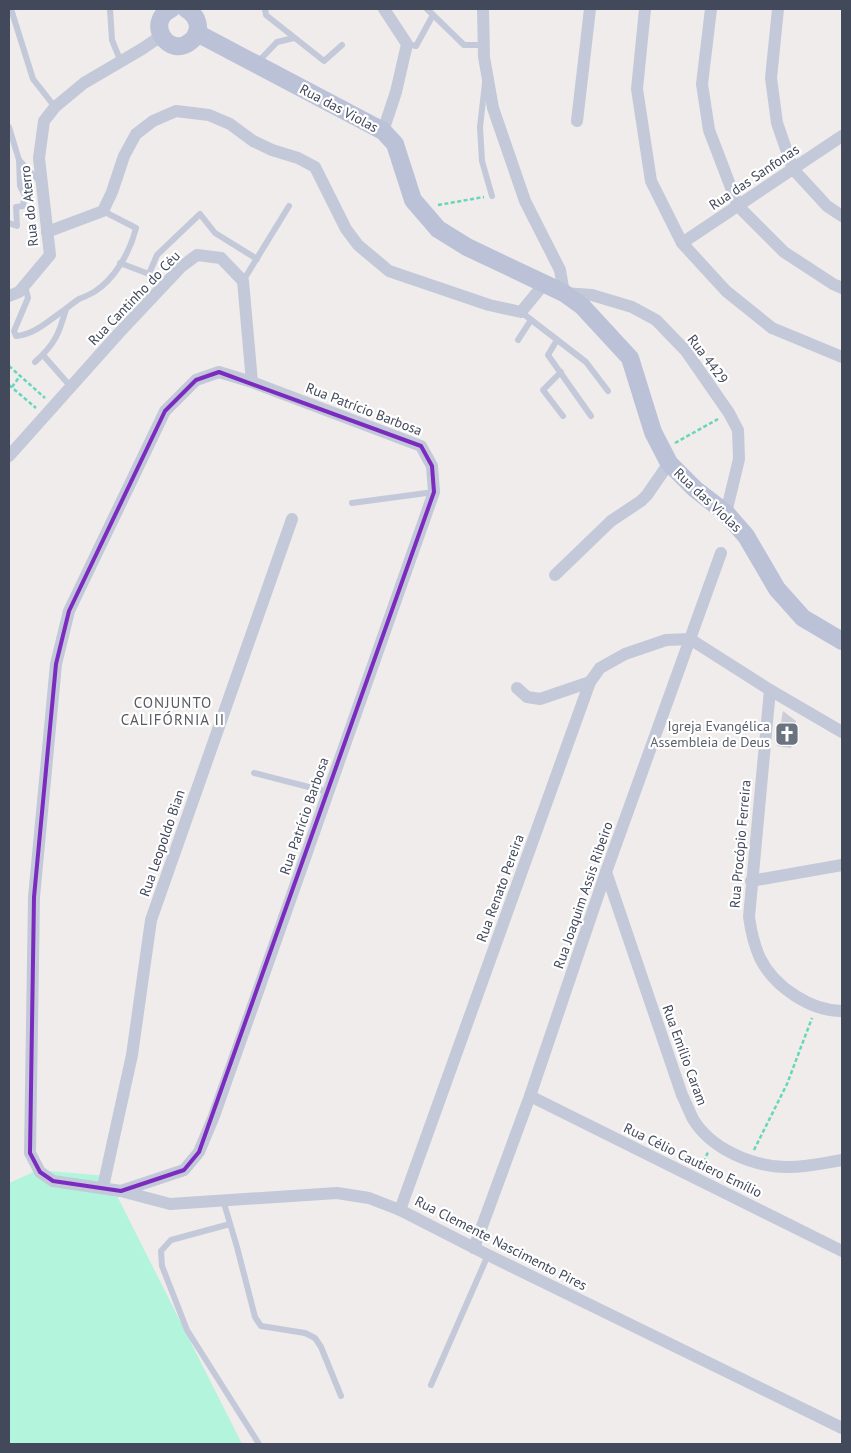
<svg xmlns="http://www.w3.org/2000/svg" width="851" height="1453" viewBox="0 0 851 1453" font-family="'PT Sans',sans-serif">
  <rect width="100%" height="100%" fill="#efeceb"/>
  <!-- green -->
  <path fill="#b3f4dc" d="M38,1170L107,1176L242,1444H9V1183Z"/>
  <!-- building -->
  <path fill="#cbccd5" d="M783,711L796,721L791,748L777,746Z"/>
  <g fill="none" stroke-linecap="round" stroke-linejoin="round">
    <!-- path -->
    <g stroke="#67d6ba" stroke-width="2.5" stroke-dasharray="4 2.5" stroke-linecap="butt">
      <path d="M438,205L484,197"/>
      <path d="M9,366L45,398"/>
      <path d="M9,385L36,408"/>
      <path d="M12,387L20,376"/>
      <path d="M675,443L718,419"/>
      <path d="M754,1150L787,1084L812,1018"/>
      <path d="M701,1168L708,1152"/>
    </g>
    <!-- lane -->
    <g stroke="#c3c9d9" stroke-width="6">
      <path d="M11,9L33,79L55,107"/>
      <path d="M110,9L112,40L121,62"/>
      <path d="M265,9L266,15L324,61L342,45"/>
      <path d="M427,9L464,45H484"/>
      <path d="M407,44L416,46L433,15"/>
      <path d="M257,63L277,42L294,38"/>
      <path d="M485,83L480,127L482,161L492,196"/>
      <path d="M9,127L19,160L41,183"/>
      <path d="M9,223L17,226L16,207L23,206L25,193L23,192L20,186L19,160"/>
      <path d="M120,263L149,274L157,255L200,214L215,233L257,259"/>
      <path d="M243,281L289,206"/>
      <path d="M25,286L28,298L14,331L16,336C33,335 47,322 60,313C67,308 73,303 79,299C84,297 89,295 94,292C115,279 130,252 136,228L103,211"/>
      <path d="M521,312L586,362L608,391"/>
      <path d="M518,340L531,320"/>
      <path d="M557,340L548,355L591,416"/>
      <path d="M43,355L71,387"/>
      <path d="M35,362C55,344 59,334 66,309"/>
      <path d="M561,372L543,390L563,416"/>
      <path d="M352,503L434,492"/>
      <path d="M254,773L328,792"/>
      <path d="M223,1200L237,1247L255,1317L261,1326L305,1333L315,1338L321,1347L341,1396"/>
      <path d="M230,1224L171,1240L161,1251L162,1266L187,1330L259,1444"/>
      <path d="M431,1385L488,1255"/>
    </g>
    <!-- street -->
    <g stroke="#c3c9d9" stroke-width="12">
      <path d="M483,9L484,57L493,108L525,201L560,270L564,293L592,295L632,307L656,320L686,351L729,413L738,430L739,459L726,513"/>
      <path d="M645,9L637,89L651,181L682,243L726,291L772,328L842,357"/>
      <path d="M711,9L702,84L709,130L738,206L784,252L833,284L842,288"/>
      <path d="M778,9L771,78L777,123L793,169L827,206L842,216"/>
      <path d="M577,121L590,9"/>
      <path d="M383,131L396,92L407,44L384,9"/>
      <path d="M47,232L103,211L112,192L124,156L136,134L153,121L176,111L209,115L230,124L253,141L272,150L298,158L315,167L346,229L358,245L389,271L489,305L521,312L544,284"/>
      <path d="M682,243L842,136"/>
      <path d="M9,296L19,292L50,255L39,158L44,121L55,107L84,83L142,49L161,36"/>
      <path d="M219,372L252,382L421,446L432,466L434,492L214,1116L199,1152L184,1170L121,1191L53,1181L40,1172L30,1153L34,897L56,664L69,611L165,411L196,380Z"/>
      <path d="M9,456L118,334L181,267L197,255L221,258L243,281L252,382"/>
      <path d="M555,575L611,521L641,501L647,495L669,463"/>
      <path d="M517,688L527,697L540,699L590,682"/>
      <path d="M770,690L749,917C751,931 754,945 760,958C774,987 811,1011 842,1011"/>
      <path d="M606,872L682,1095C686,1103 689,1111 693,1119C711,1149 752,1166 785,1167C804,1168 824,1163 842,1160"/>
      <path d="M751,881L842,865"/>
      <path d="M530,1096L842,1251"/>
      <path d="M103,1187L132,1055L151,920L292,519"/>
      <path d="M121,1191L170,1204L337,1193L369,1198L400,1210L488,1255L842,1428"/>
      <path d="M400,1210L590,682L600,668L625,654L666,640L690,639L770,690L842,732"/>
      <path d="M474,1248L530,1096L606,872L721,553"/>
    </g>
    <!-- secondary -->
    <g stroke="#bbc2d8" stroke-width="18">
      <path d="M171,9C144,22 169,60 191,41C195,38 197,33 198,28C198,19 193,13 186,9"/>
      <path d="M197,33L383,131L395,144L413,200L438,229L467,247L564,293L582,306L630,358L653,432L669,463L695,489L726,513L746,536L777,589L803,618L842,641"/>
    </g>
  </g>
  <!-- marked area -->
  <path fill="none" stroke="#7b2cbf" stroke-width="4" stroke-linejoin="round" d="M219,372L421,446L432,466L434,492L199,1152L184,1170L121,1191L53,1181L40,1172L30,1153L34,897L56,664L69,611L165,411L196,380Z"/>
  <!-- icons -->
  <defs>
    <g id="church-square" transform="scale(1.25)"><rect x="-9" y="-9" width="18" height="18" rx="4" fill="#6b7280" stroke="#fff"/><path d="M-1.2-6h2.4v3.5h3.3v2.4h-3.3V6h-2.4V-.1h-3.3v-2.4h3.3Z" fill="#fff"/></g>
  </defs>
  <g fill-rule="evenodd">
    <use href="#church-square" x="787" y="734"/>
  </g>
  <g text-anchor="middle" dominant-baseline="central" stroke-width="4.5" stroke-linejoin="round" paint-order="stroke">
    <!-- street labels -->
    <g font-size="14" fill="#42495b" stroke="#fff">
      <text transform="translate(339 108) rotate(28)">Rua das Violas</text>
      <text transform="translate(754 177) rotate(-34)">Rua das Sanfonas</text>
      <text transform="translate(29 206) rotate(-96)">Rua do Aterro</text>
      <text transform="translate(134 298) rotate(-46)">Rua Cantinho do Céu</text>
      <text transform="translate(708 359) rotate(53)">Rua 4429</text>
      <text transform="translate(364 409) rotate(21)">Rua Patrício Barbosa</text>
      <text transform="translate(708 500) rotate(43)">Rua das Violas</text>
      <text transform="translate(304 816) rotate(-71)">Rua Patrício Barbosa</text>
      <text transform="translate(162 843) rotate(-71)">Rua Leopoldo Bian</text>
      <text transform="translate(740 844) rotate(-85)">Rua Procópio Ferreira</text>
      <text transform="translate(500 888) rotate(-70)">Rua Renato Pereira</text>
      <text transform="translate(583 895) rotate(-71)">Rua Joaquim Assis Ribeiro</text>
      <text transform="translate(685 1055) rotate(70)">Rua Emílio Caram</text>
      <text transform="translate(693 1160) rotate(26)">Rua Célio Cautiero Emílio</text>
      <text transform="translate(501 1243) rotate(27)">Rua Clemente Nascimento Pires</text>
    </g>
    <!-- worship labels -->
    <g font-size="14" fill="#5b616d" stroke="#fff" text-anchor="end">
      <text x="770" y="726">Igreja Evangélica<tspan x="770" dy="16">Assembleia de Deus</tspan></text>
    </g>
    <!-- neighbourhood labels -->
    <g font-size="15" letter-spacing="1" fill="#585a62" stroke="#fff">
      <text x="173" y="702">CONJUNTO<tspan x="173" dy="17">CALIFÓRNIA II</tspan></text>
    </g>
  </g>
  <!-- border -->
  <rect width="851" height="1453" fill="none" stroke="#42495b" stroke-width="20"/>
</svg>
